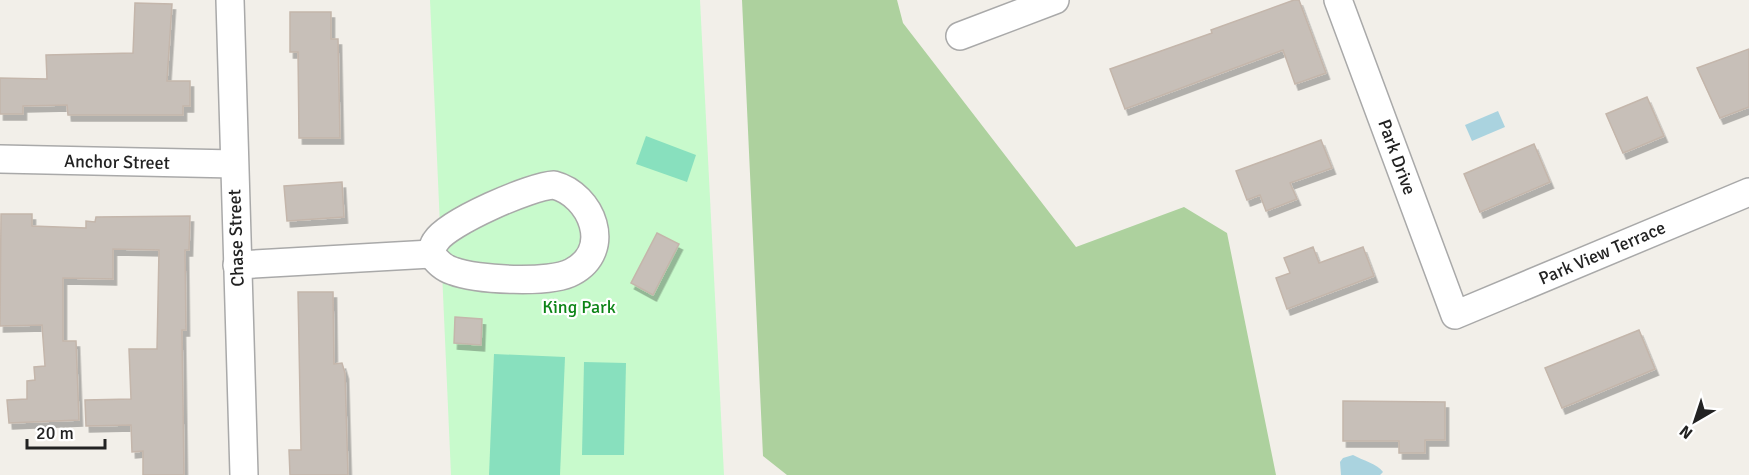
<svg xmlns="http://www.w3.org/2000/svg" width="1749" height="475" viewBox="0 0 1749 475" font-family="Signika,sans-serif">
  <defs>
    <filter id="shadow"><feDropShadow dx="3.5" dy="6" stdDeviation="0" flood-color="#0004"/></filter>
  </defs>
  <rect width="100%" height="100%" fill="#f2efe9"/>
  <!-- forest -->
  <path fill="#add19e" d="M742,0H897L903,23L1076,247L1184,207L1227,233L1276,475H787L763,456Z"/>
  <!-- park -->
  <path fill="#c8facc" d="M430,0H700L724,475H451Z"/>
  <!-- pitch -->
  <g fill="#88e0be">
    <path d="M646,136L696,155L687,182L636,164Z"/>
    <path d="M494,354L565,357L560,475H489Z"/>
    <path d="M584,362L626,363L624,455H582Z"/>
  </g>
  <!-- water -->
  <g fill="#aad3df">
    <path d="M1498,111L1505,127L1472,141L1465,125Z"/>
    <path d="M1353,455C1362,460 1378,464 1383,472L1380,475H1341L1340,462L1343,458Z"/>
  </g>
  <!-- building -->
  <g fill="#c7bfb8" stroke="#c4b6ab" stroke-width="1.5" filter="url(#shadow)">
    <path d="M1294,0H1299L1326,73L1295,84L1283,50L1125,109L1110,69L1212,33L1211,30Z"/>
    <path d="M135,3L172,4L167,81H190V106H183V115H68L67,105L23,106V114H0V78L47,79L46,55L133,53Z"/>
    <path d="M290,12H331V39H338L340,138H299L298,52H290Z"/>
    <path d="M1749,49V107L1720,118L1697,68Z"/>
    <path d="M1647,97L1664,136L1623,153L1606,114Z"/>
    <path d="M1321,140L1332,168L1290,183L1297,199L1266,211L1260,195L1247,200L1236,171Z"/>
    <path d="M1534,144L1550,182L1480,212L1464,174Z"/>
    <path d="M342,182L344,217L287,221L284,186Z"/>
    <path d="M1,214H32V226L86,228V221L95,222L96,217L190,216L189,250H185L186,330H182L184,475H143V451L132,452L131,425L86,426L85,400L131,399L129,349H157L159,250L113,249V279L63,278V341H76L79,420L9,423L7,400L27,399V381L35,380L34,367L45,366L42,325L0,326Z"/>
    <path d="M657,233L679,244L653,295L631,283Z"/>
    <path d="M1313,247L1319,263L1363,247L1374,276L1287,309L1276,278L1290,273L1284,258Z"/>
    <path d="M298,292H333L334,364L342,363L345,373L348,475H290L289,450H301Z"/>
    <path d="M455,317L482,319L481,345L454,343Z"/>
    <path d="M1639,330L1655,369L1562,408L1545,368Z"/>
    <path d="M1343,401L1445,402V440H1425V453H1399V441H1343Z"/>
  </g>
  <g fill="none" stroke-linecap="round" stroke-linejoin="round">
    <!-- minor casing -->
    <g stroke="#a9a9a9" stroke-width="30">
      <g id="minor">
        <path d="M230,0L244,475"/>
        <path d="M1338,0L1455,315L1749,192"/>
        <path d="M960,36L1055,0"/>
        <path d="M0,159L234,164"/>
        <path d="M554,185C592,195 614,250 572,272C551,284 476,280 453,271C443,268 438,262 431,254C432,251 433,244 436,241C448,222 531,186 554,185Z"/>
        <path d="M237,265L431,254"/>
      </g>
    </g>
    <!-- minor -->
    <use href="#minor" stroke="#fff" stroke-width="27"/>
  </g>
  <g text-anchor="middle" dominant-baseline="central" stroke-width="4.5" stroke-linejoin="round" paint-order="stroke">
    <!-- street labels -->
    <g font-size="18" fill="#222" stroke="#fff">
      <text transform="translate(1397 157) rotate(70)">Park Drive</text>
      <text transform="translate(117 162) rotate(1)">Anchor Street</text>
      <text transform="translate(236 238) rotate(-92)">Chase Street</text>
      <text transform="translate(1602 253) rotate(-23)">Park View Terrace</text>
    </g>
    <!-- park labels -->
    <g font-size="18" fill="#0c8416" stroke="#fff">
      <text x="579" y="307">King Park</text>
    </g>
  </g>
  <!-- north arrow -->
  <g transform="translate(1695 421) rotate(219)" stroke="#ffffff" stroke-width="4.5" paint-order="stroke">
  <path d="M0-4.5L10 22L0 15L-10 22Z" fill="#222222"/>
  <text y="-9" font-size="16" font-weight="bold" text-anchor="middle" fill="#222222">N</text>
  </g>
  <!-- scale -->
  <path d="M27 439v9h78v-9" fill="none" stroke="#222222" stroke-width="3"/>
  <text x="36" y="439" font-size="18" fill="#222222" stroke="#ffffff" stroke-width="4.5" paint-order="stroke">20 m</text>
</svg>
